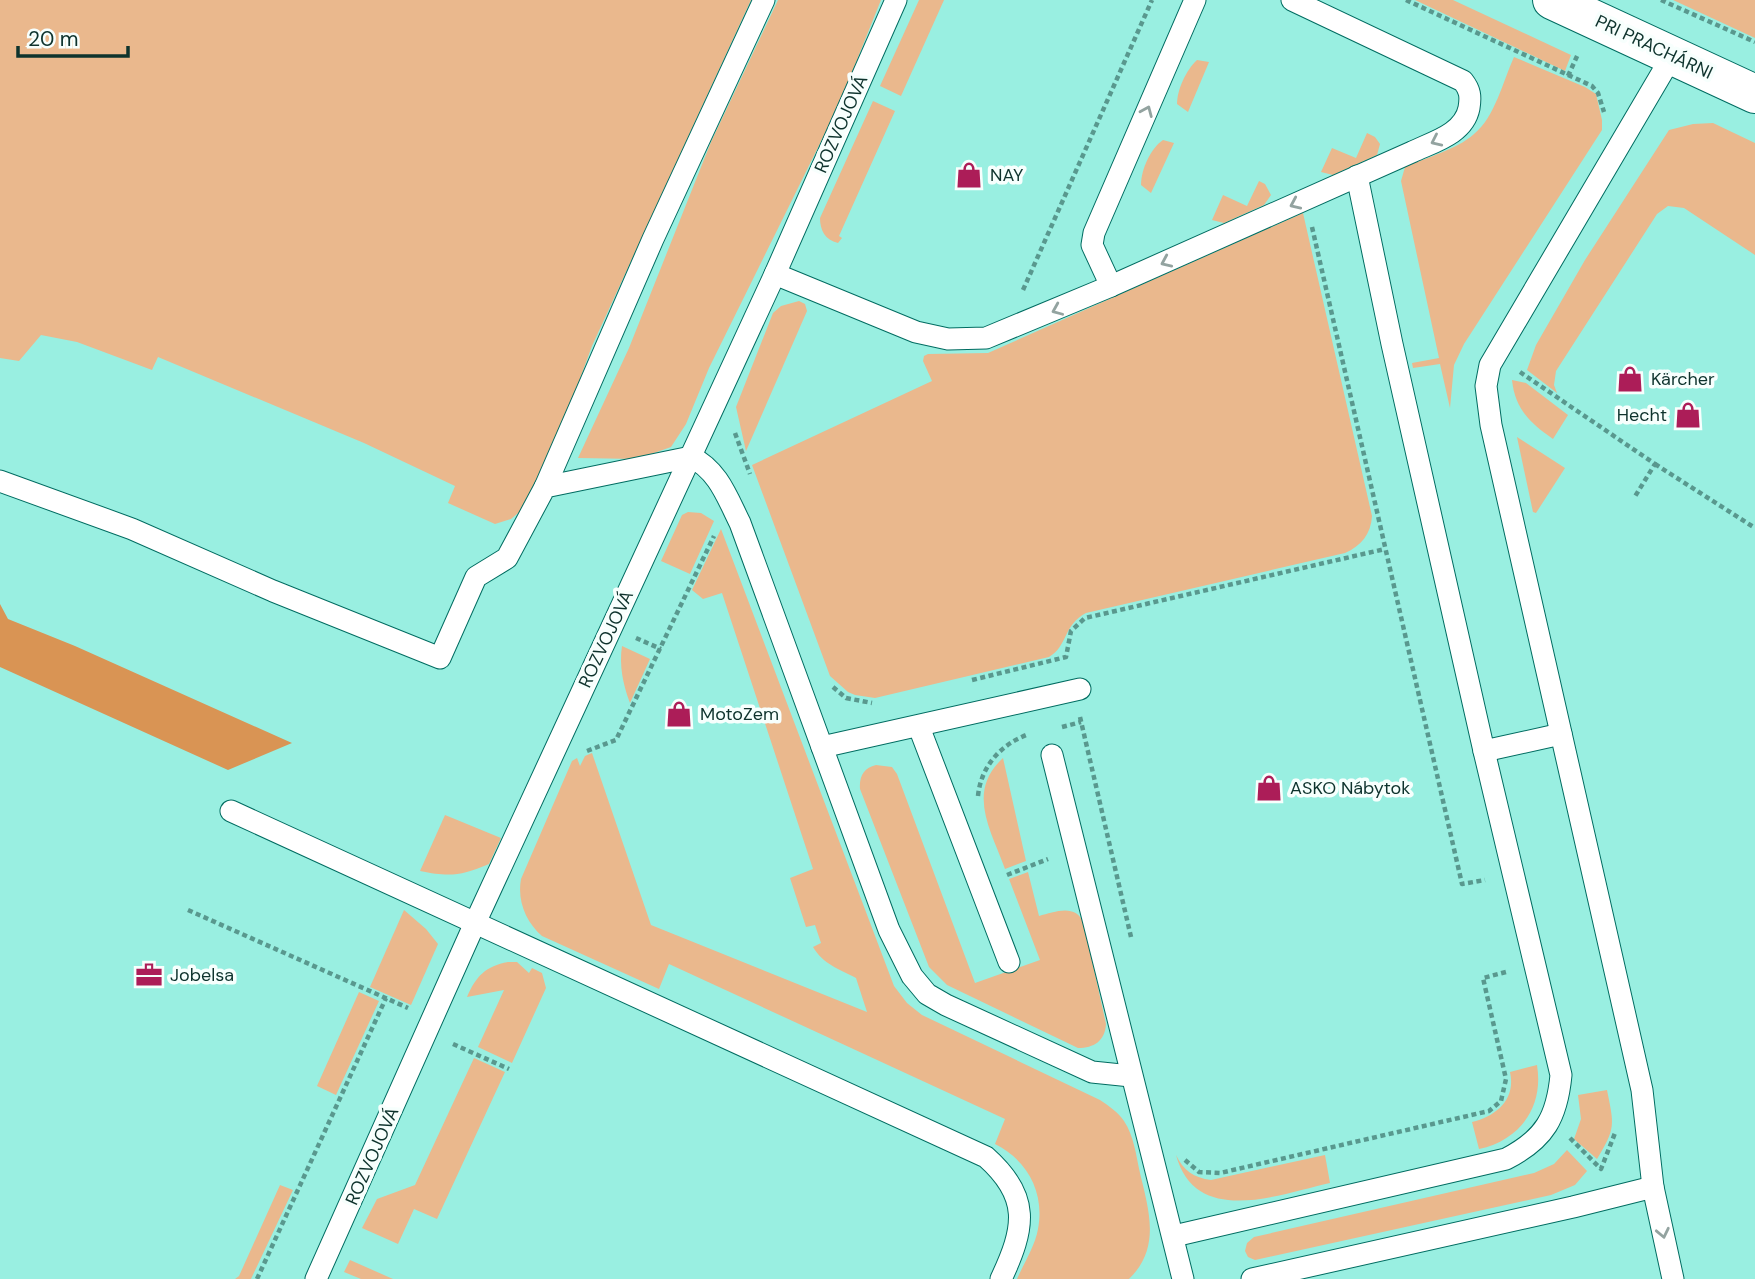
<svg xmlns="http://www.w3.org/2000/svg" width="1755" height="1279" viewBox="0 0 1755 1279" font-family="'DM Sans',sans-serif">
  <rect width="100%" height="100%" fill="#99efe1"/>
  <!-- green -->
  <g fill="#eab88d">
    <path d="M0,0H751L592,346L556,444L524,508L511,519L495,524L448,503L455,486L364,443L158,357L152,370L77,342L41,335L19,361L0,358Z"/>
    <path d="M778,0H881L838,107L709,368L686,424L671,447L637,459L578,458L629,348L711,142Z"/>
    <path d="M919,0H944L901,96L880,86Z"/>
    <path d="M1415,0H1453L1571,55L1565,71Z"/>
    <path d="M1673,0H1755V38Z"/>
    <path d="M1514,57L1585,87L1596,94L1602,120V130L1464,344L1454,365L1450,408L1440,364L1413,368L1412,363L1439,358L1401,181L1405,167C1427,157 1456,150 1474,134C1495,117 1503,81 1514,57Z"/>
    <path d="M1197,60L1209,62L1188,112L1177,104C1177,90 1186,70 1197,60Z"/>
    <path d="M873,101L895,111L839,236L842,238L838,243C825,240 820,230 820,218Z"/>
    <path d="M1713,123L1755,143V255L1684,208L1668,206L1657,214L1556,371L1554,385L1557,393L1527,370L1536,345L1585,260L1669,130L1693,124Z"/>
    <path d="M1367,133L1375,137L1380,144L1377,155L1333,175L1321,172L1332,148L1356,158Z"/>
    <path d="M1163,140L1174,143L1151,193L1141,185C1141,169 1151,148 1163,140Z"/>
    <path d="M1259,181L1265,184L1271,195L1264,205L1224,223L1212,220L1223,195L1247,206Z"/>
    <path d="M1303,213L1372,516C1371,534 1361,546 1345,553L1086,613C1063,625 1068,646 1049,657L875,698L855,695L848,692L830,676L752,465L932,381L923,361L924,356L928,354L988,353Z"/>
    <path d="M799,301L805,304L807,311L746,451L736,407L773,313L781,306Z"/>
    <path d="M1512,380L1526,383L1568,415L1553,439C1530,423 1515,409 1512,380Z"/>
    <path d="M1517,437L1565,468L1536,513L1533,512Z"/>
    <path d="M688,512L701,513L714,521L690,574L661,561L682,515Z"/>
    <path d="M721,529L894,986L907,1003L922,1015L1100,1100C1109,1106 1118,1112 1124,1121C1134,1136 1136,1155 1140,1173C1149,1211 1161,1248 1129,1279H1017C1024,1263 1035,1246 1038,1229C1045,1192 1027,1160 995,1144L1005,1119L669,964L659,989L542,936C526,922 517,901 521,879L572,761L577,758L580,766L585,756L592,753L651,925L867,1012L856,978C839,969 823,964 813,947L821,943L815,925L806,927L790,878L813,869L722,593L703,599L692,590Z"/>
    <path d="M622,646L650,659L630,703C623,685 619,665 622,646Z"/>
    <path d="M1003,758L1026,861L1005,869C991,830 966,792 1003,758Z"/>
    <path d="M876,765L892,767L897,774L975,983L1040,960L1009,879L1028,872L1039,916C1055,912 1076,903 1084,924L1106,1024C1105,1041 1094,1048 1078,1048L947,985L929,967L860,789C859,776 864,768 876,765Z"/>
    <path d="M445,815L501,838L489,864C461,876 449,877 420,871Z"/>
    <path d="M404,910L426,929L438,944L411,1005L370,987Z"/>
    <path d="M508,962H517L529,973L532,968L542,973L546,988L512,1063L478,1047L504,990L467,997C476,976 486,966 508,962Z"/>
    <path d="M359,992L379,1001L336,1095L317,1086Z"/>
    <path d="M474,1058L505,1072L437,1219L414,1209L398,1244L362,1228L377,1199L415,1185Z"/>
    <path d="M1537,1065C1544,1107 1520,1140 1479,1149L1472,1122C1497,1116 1516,1099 1510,1072Z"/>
    <path d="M1607,1090C1614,1125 1616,1128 1597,1159L1574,1139L1581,1119L1578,1095Z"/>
    <path d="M1567,1150L1587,1171L1575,1185L1551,1195L1255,1260L1248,1257L1245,1251L1247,1243L1254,1237L1534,1173L1554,1164Z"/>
    <path d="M1176,1155C1183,1170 1194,1178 1211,1180L1325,1155L1330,1183C1280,1194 1196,1228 1176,1155Z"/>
    <path d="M280,1185L293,1190L251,1279H235L239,1276Z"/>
    <path d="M350,1260L393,1279H361L344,1272Z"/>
  </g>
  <!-- forest -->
  <path fill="#d99454" d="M0,604L8,619L75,646L292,743L228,770L0,667Z"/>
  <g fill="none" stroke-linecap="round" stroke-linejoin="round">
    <!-- lane casing -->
    <g stroke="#006c61" stroke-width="23">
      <g id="lane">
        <path d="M1672,56L1490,365L1486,386L1491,425L1642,1090L1653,1187L1673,1279"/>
        <path d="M1357,176L1392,344L1484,751"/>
        <path d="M775,274L916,332L948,339L986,338L1111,286L1412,152C1433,142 1464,134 1469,108C1471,96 1470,90 1463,81L1292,0"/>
        <path d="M1111,286L1092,245L1094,233L1195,0"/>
        <path d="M0,481L132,529L273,591L440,658L476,577L507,558L545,487L691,457C718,470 727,497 740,523L889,930L912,976L927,994L946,1005L1092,1072L1131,1076"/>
        <path d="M545,487L653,239L764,0"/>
        <path d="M919,727L1009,962"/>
        <path d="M822,747L1080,689"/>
        <path d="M1052,755L1183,1279"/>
        <path d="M231,811L986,1157C1031,1197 1025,1228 1001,1279"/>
        <path d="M1174,1236L1506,1159C1545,1139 1557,1117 1561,1075L1484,751L1561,734"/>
        <path d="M316,1279L475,923L775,274L896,0"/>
        <path d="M1252,1279L1573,1207L1653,1187"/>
      </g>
    </g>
    <!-- street casing -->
    <g stroke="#006c61" stroke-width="40">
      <path id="street" d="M1552,0L1755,94"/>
    </g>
    <!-- path -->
    <g stroke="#59988e" stroke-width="4.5" stroke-dasharray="5 3.5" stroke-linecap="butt">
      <path d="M1406,0L1592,86L1598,93L1604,112"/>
      <path d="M1661,0L1755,42"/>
      <path d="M1568,76L1578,54"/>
      <path d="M1312,227L1462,884L1485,880"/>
      <path d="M1023,290L1152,0"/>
      <path d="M1520,372L1655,464L1634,498"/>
      <path d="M735,433L750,474"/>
      <path d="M1655,464L1755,528"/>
      <path d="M636,638L661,649"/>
      <path d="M972,680L1066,657L1071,631L1085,618L1385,549"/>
      <path d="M833,687L846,698L872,703"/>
      <path d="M1080,717L1131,937"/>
      <path d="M1062,727L1081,722"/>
      <path d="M587,751L616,740L714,536"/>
      <path d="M978,796C981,766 1001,744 1029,734"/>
      <path d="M1007,875L1048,859"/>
      <path d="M188,910L408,1008"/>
      <path d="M453,1044L509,1069"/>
      <path d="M1570,1138L1601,1169L1615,1133"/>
      <path d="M1185,1160L1199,1172L1220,1173L1489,1111L1501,1101L1506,1079L1483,978L1506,972V970"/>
      <path d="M257,1279L386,998"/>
    </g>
    <!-- lane -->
    <use href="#lane" stroke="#fff" stroke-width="21"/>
    <!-- street -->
    <use href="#street" stroke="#fff" stroke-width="38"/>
  </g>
  <!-- one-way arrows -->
  <defs><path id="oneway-chevron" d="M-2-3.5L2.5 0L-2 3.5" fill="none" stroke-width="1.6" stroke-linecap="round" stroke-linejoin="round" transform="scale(1.75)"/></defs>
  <g stroke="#93a3a0">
    <use href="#oneway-chevron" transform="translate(1147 111) rotate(-67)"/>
    <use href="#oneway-chevron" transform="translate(1436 141) rotate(155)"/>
    <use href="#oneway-chevron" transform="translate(1295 204) rotate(156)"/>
    <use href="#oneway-chevron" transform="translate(1166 262) rotate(156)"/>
    <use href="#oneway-chevron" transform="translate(1057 310) rotate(157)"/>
    <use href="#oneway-chevron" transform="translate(1663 1233) rotate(78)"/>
  </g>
  <!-- icons -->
  <defs>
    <g id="shop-bare" transform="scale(2.1)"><path d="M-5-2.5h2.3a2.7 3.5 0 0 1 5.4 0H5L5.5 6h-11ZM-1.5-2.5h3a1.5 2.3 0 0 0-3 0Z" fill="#ac1d58" stroke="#f7fffd" stroke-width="2.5" paint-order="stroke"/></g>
    <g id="office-bare" transform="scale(2.1)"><path d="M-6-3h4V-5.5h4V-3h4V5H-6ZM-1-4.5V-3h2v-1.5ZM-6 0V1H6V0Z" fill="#ac1d58" stroke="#f7fffd" stroke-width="2.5" paint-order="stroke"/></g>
  </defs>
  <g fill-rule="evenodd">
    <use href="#shop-bare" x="969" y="175"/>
    <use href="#shop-bare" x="1630" y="379"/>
    <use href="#shop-bare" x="1688" y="415"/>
    <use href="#shop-bare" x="679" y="714"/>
    <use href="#shop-bare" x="1269" y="788"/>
    <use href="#office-bare" x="149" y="975"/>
  </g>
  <g text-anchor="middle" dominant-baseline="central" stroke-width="7" stroke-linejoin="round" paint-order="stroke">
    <!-- street labels -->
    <g font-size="18" fill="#0e332d" stroke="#f7fffd">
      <text transform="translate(1654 47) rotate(25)">PRI PRACHÁRNI</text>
      <text transform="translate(841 124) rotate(-66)">ROZVOJOVÁ</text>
      <text transform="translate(606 639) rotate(-65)">ROZVOJOVÁ</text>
      <text transform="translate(372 1156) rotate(-66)">ROZVOJOVÁ</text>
    </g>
    <!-- poi labels -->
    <g font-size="18" fill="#0e332d" stroke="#f7fffd" text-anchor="start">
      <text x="990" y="175">NAY</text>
      <text x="1651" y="379">Kärcher</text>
      <text x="1667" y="415" text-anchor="end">Hecht</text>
      <text x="700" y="714">MotoZem</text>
      <text x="1290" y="788">ASKO Nábytok</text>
      <text x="170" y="975">Jobelsa</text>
    </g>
  </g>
  <!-- scale -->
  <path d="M18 46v10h110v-10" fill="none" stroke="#0e332d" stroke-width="3.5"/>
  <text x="28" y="46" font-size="21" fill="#0e332d" stroke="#f7fffd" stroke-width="5" paint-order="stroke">20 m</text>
</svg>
